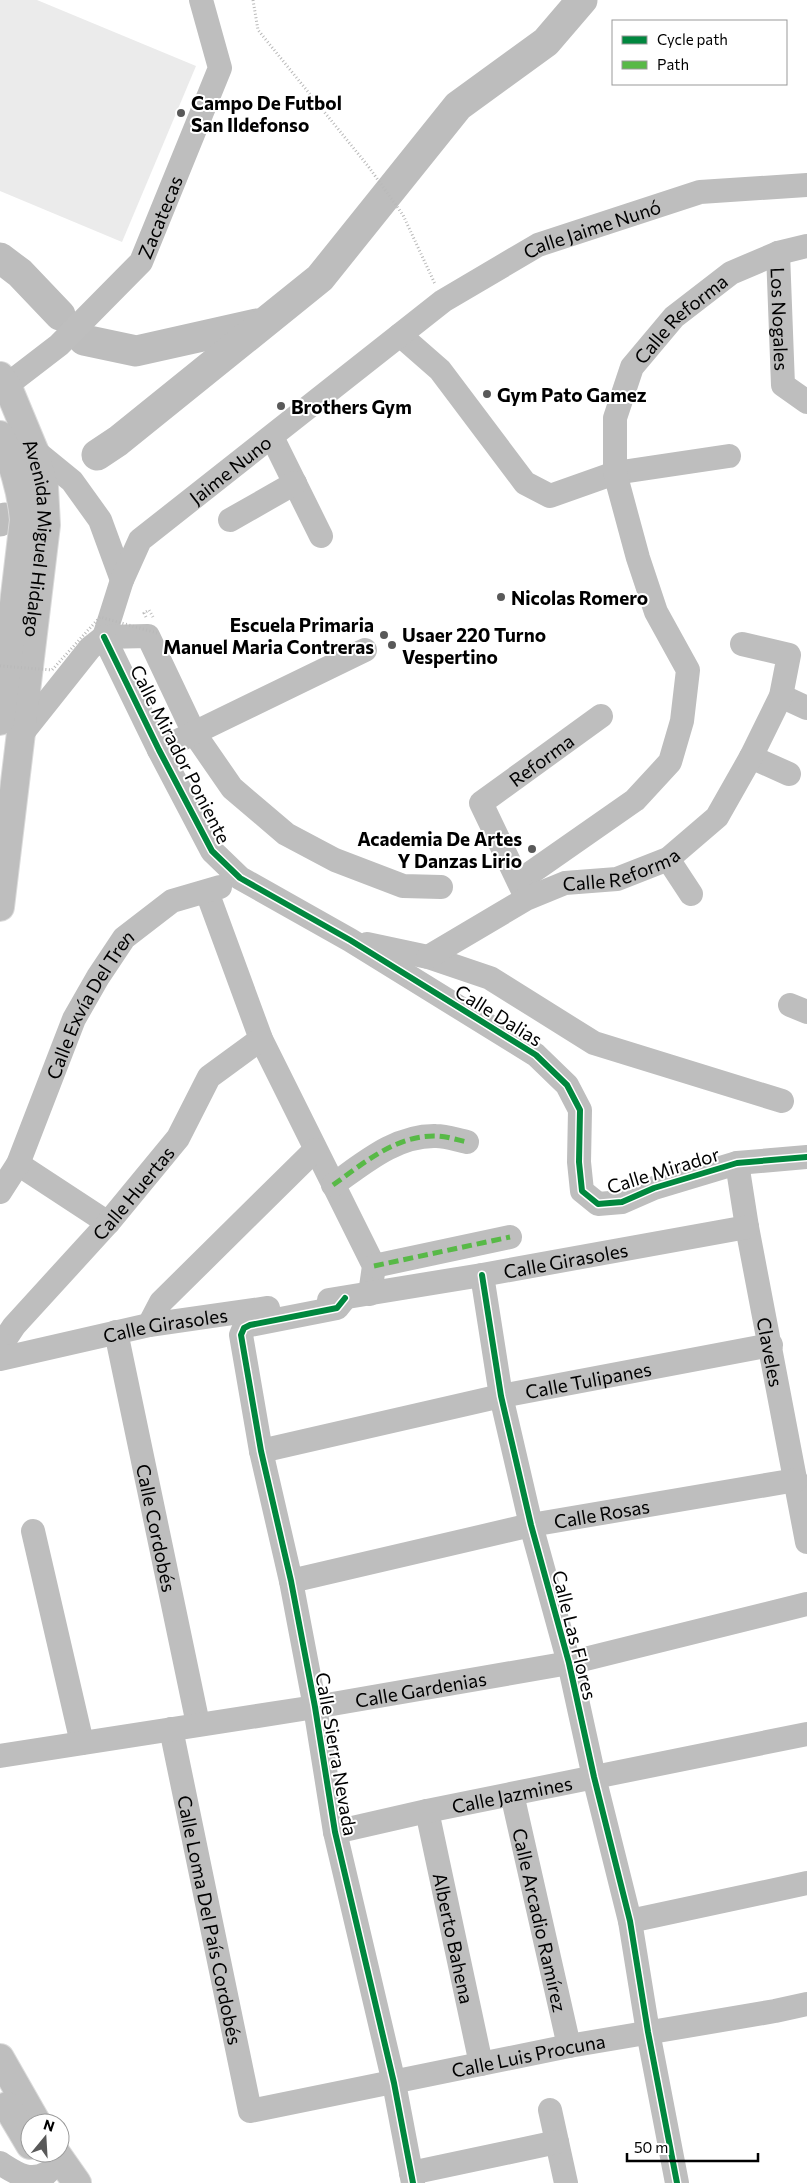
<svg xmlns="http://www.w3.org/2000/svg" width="807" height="2183" viewBox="0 0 807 2183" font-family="Commissioner,sans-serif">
  <rect width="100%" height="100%" fill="#fff"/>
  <!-- green -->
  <path fill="#ebebeb" d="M0,0H37L196,66L122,242L0,191Z"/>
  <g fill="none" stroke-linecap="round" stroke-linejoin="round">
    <!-- river -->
    <g stroke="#bdbdbd" stroke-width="31">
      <path d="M0,258L20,273L60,315"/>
      <path d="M84,340L136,351L256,324"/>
      <path d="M97,455L118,441L320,278L458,106L546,42L582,0"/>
      <path d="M0,521L5,518"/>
    </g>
    <!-- major casing -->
    <g stroke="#dbdbdb" stroke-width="30">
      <g id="major">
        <path id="s20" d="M0,376L7,385L34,450L44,487L46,525L0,907"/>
        <path d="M0,435C13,465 21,487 24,520L0,721"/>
        <path d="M0,2058L37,2123"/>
        <path d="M7,2106L30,2145"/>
        <path d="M56,2153L77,2183"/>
      </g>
    </g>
    <!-- path -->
    <g stroke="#b9b9b9" stroke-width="3" stroke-dasharray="1 2.5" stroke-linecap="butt">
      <path d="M253,0L258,30L368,166L403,215L435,284"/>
      <path d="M146,617L144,613L149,610L153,617"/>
    </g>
    <!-- minor -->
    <g stroke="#bebebe" stroke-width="24">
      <path id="s1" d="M778,253L783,385L807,402"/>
      <path d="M400,335L440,370L525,483L550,496L615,473L729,456"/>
      <path id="s2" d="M7,385L59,345L141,262L220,68L201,0"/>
      <path d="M272,437L321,536"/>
      <path d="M34,450L72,481L100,520L122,580"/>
      <path d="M230,520L295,483"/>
      <path d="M104,637L159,750L212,851L240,878L350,940L536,1055L567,1085L580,1110L579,1162L582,1191L598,1204L622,1202L654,1188L737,1163L807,1157"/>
      <path id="s3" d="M104,637L122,580L140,540L443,301L538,245L700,192L807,185"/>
      <path d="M104,637L148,636L194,733L232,788L286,834L335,860L403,886L441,887"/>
      <path d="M781,696L807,708"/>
      <path d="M20,736L90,648L104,637"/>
      <path d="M159,750L365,650"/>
      <path d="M751,757L789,774"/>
      <path d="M668,859L691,894"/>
      <path id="s4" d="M519,881L635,800L670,762L682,721L688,670L656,612L638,558L615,473V418L632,367L674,317L731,273L778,253L807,246"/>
      <path d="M207,892L261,1039L374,1266L370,1294"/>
      <path id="s5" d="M525,895L481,803L601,716"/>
      <path d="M367,944L428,957L490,978L594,1043L782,1101"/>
      <path id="s6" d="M428,957L526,899L565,883L617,879L668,859L717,817L751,757L781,696L789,655L742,644"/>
      <path d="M790,1005L807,1012"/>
      <path id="s7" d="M737,1163L747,1227L807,1542"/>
      <path d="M18,1164L108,1223"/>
      <path d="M333,1185C364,1163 396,1135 436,1136C446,1136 457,1140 467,1142"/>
      <path id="s8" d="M0,1192L18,1164L74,1019L98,977L124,938L172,901L220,887"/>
      <path d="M374,1266L510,1237"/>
      <path d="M482,1275L501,1396L531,1525L569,1663L594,1777L630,1921L648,2032L677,2183"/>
      <path d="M345,1298L337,1308L250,1325L244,1328L241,1335L261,1451L291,1581L315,1707L335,1832L394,2083L413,2183"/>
      <path id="s9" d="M329,1300L482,1275L747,1227"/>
      <path d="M149,1325L161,1302L315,1150"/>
      <path id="s10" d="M116,1332L198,1724"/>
      <path id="s11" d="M0,1347L14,1326L108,1223L178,1138L209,1077L261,1039"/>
      <path id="s12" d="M0,1359L149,1325L268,1308"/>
      <path id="s13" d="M261,1451L501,1396L771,1345"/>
      <path d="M33,1531L82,1743"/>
      <path id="s14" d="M291,1581L531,1525L796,1480"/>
      <path id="s15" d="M171,1729L250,2111L569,2046L775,2011L807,2004"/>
      <path id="s16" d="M0,1756L315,1707L569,1663L807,1604"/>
      <path id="s17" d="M512,1794L569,2046"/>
      <path id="s18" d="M427,1811L481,2064"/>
      <path id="s19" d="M335,1832L427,1811L807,1734"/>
      <path d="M630,1921L807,1883"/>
      <path d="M550,2110L566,2183"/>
      <path d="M0,2163C16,2173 29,2183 47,2173"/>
      <path d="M411,2173L557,2142"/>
    </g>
    <!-- major -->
    <use href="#major" stroke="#bebebe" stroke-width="28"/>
    <!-- path-bridge -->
    <path stroke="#b9b9b9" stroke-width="3" stroke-dasharray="1 2.5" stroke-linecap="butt" d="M0,666L52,670L100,617L157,633"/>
    <!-- quiet -->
    <g stroke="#58b947" stroke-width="5" stroke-dasharray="10 5" stroke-linecap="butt">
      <path d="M333,1185C364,1163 396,1135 436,1136C446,1136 457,1140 467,1142"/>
      <path d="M374,1266L510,1237"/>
    </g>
    <!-- cycleway casing -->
    <g stroke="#fff" stroke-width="9">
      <g id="cycleway">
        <path d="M104,637L159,750L212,851L240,878L350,940L536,1055L567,1085L580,1110L579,1162L582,1191L598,1204L622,1202L654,1188L737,1163L807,1157"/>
        <path d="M482,1275L501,1396L531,1525L569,1663L594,1777L630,1921L648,2032L677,2183"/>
        <path d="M345,1298L337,1308L250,1325L244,1328L241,1335L261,1451L291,1581L315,1707L335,1832L394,2083L413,2183"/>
      </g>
    </g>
    <!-- cycleway -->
    <use href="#cycleway" stroke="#00873e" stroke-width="6"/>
  </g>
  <!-- markers -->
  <g fill="#595959" stroke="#fff" stroke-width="2">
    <circle cx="181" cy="113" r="5"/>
    <circle cx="487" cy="394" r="5"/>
    <circle cx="281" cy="406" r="5"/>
    <circle cx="501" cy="597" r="5"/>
    <circle cx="384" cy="635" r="5"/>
    <circle cx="392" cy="645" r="5"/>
    <circle cx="532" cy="849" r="5"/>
  </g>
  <g text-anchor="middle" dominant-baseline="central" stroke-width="4" stroke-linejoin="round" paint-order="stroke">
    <!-- poi labels -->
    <g font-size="19" font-weight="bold" fill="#000" stroke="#fff" text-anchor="start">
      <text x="191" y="102">Campo De Futbol<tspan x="191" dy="22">San Ildefonso</tspan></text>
      <text x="497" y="394">Gym Pato Gamez</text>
      <text x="291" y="406">Brothers Gym</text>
      <text x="511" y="597">Nicolas Romero</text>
      <text x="374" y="624" text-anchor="end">Escuela Primaria<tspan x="374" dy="22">Manuel Maria Contreras</tspan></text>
      <text x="402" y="634">Usaer 220 Turno<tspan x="402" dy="22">Vespertino</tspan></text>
      <text x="522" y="838" text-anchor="end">Academia De Artes<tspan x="522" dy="22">Y Danzas Lirio</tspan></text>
    </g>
    <!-- street labels -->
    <g font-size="19" fill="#000" stroke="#fff">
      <text stroke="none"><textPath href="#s2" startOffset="231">Zacatecas</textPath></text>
      <text stroke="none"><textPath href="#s3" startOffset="656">Calle Jaime Nunó</textPath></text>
      <text stroke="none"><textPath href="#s1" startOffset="66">Los Nogales</textPath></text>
      <text stroke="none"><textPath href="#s4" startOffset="676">Calle Reforma</textPath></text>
      <text stroke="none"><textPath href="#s3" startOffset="218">Jaime Nuno</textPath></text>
      <text stroke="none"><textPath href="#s20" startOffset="171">Avenida Miguel Hidalgo</textPath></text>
      <text transform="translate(181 754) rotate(63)">Calle Mirador Poniente</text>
      <text stroke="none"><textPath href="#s5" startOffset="176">Reforma</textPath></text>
      <text stroke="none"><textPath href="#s6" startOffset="214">Calle Reforma</textPath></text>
      <text stroke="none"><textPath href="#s8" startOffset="209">Calle Exvía Del Tren</textPath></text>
      <text transform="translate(499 1015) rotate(32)">Calle Dalias</text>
      <text transform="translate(663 1170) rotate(-17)">Calle Mirador</text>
      <text stroke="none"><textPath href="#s11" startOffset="204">Calle Huertas</textPath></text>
      <text stroke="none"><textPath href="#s9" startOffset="240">Calle Girasoles</textPath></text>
      <text stroke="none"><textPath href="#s12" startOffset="169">Calle Girasoles</textPath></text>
      <text stroke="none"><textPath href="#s7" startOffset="192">Claveles</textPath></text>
      <text stroke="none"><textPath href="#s13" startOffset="335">Calle Tulipanes</textPath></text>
      <text stroke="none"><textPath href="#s14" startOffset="318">Calle Rosas</textPath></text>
      <text stroke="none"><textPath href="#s10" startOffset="200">Calle Cordobés</textPath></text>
      <text transform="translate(575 1635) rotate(76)">Calle Las Flores</text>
      <text stroke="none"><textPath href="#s16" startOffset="426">Calle Gardenias</textPath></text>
      <text transform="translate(337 1754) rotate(80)">Calle Sierra Nevada</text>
      <text stroke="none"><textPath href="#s19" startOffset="181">Calle Jazmines</textPath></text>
      <text stroke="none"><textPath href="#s15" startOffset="195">Calle Loma Del País Cordobés</textPath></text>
      <text stroke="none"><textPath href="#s17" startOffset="129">Calle Arcadio Ramírez</textPath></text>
      <text stroke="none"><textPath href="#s18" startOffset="130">Alberto Bahena</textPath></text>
      <text stroke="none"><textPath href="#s15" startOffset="674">Calle Luis Procuna</textPath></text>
    </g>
  </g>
  <!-- legend -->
  <rect x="612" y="20" width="175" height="65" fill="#ffffff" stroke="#999999"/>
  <rect x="622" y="36" width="25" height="8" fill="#00873e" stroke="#999999"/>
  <text x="657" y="45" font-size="15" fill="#000000">Cycle path</text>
  <rect x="622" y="61" width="25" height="8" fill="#58b947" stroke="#999999"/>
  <text x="657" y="70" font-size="15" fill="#000000">Path</text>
  <!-- north arrow -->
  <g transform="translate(45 2138) rotate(18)"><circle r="24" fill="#ffffff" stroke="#999999"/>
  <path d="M0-4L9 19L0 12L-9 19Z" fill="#595959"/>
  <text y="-8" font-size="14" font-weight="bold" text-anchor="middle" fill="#000000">N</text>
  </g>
  <!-- scale -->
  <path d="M627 2153v8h131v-8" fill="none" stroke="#000000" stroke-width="2.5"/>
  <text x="634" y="2153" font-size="15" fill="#000000" stroke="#ffffff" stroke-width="4" paint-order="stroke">50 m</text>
</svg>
